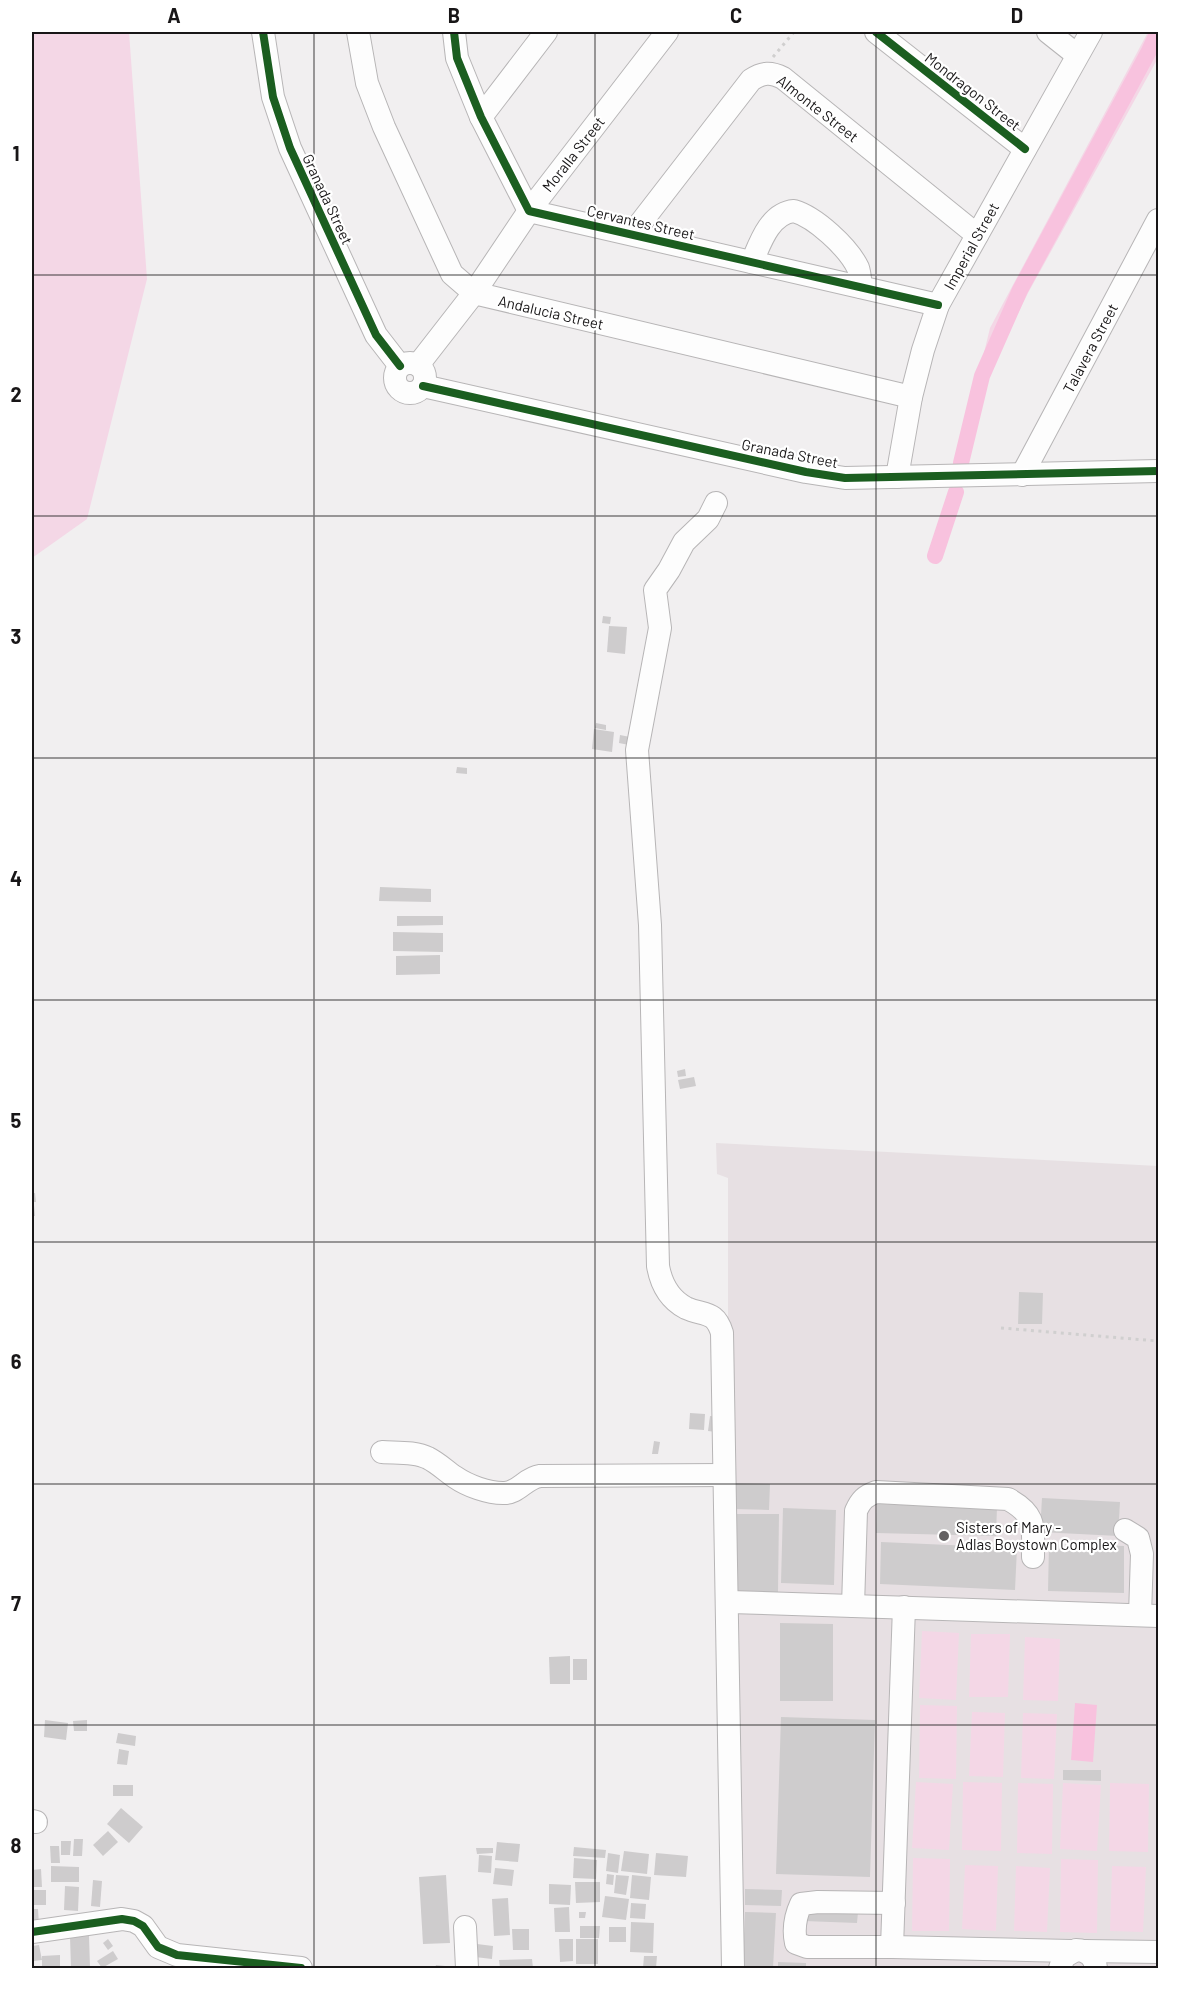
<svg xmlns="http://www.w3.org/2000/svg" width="1190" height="2000" viewBox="0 0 1190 2000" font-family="Barlow,sans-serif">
  <rect width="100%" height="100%" fill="#f1eff0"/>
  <!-- built -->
  <path fill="#e7e0e3" d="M716,1143L1158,1166V1968H736L728,1470V1178L717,1174Z"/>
  <!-- green -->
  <g fill="#f4d7e6">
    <path d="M32,32H129L147,279L87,519L32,558Z"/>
    <path d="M1148,32H1158V58L1028,293L986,378L966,463L957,464L990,328Z"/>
    <path d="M922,1631L959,1633L956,1700L919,1698Z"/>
    <path d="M971,1634H1010L1008,1697H969Z"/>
    <path d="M1025,1637L1060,1639L1058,1701L1023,1700Z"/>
    <path d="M920,1705L957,1706L956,1779L919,1778Z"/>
    <path d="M972,1712L1005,1713L1003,1777L969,1776Z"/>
    <path d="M1023,1713L1057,1714L1054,1779L1021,1778Z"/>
    <path d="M916,1782L953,1784L949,1850L912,1848Z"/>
    <path d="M963,1782L1002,1783L1001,1851L962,1850Z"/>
    <path d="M1018,1783L1053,1784L1052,1854L1017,1853Z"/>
    <path d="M1063,1783L1101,1785L1097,1851L1060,1849Z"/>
    <path d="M1110,1783L1149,1784L1148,1852L1109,1851Z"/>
    <path d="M913,1858L950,1859L949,1931H912Z"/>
    <path d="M1061,1859L1098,1860L1097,1933L1060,1932Z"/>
    <path d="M965,1865L998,1866L996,1931L962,1929Z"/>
    <path d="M1016,1866L1050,1868L1047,1932L1014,1931Z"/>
    <path d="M1112,1866L1146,1867L1143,1932L1110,1931Z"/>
  </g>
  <!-- water -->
  <path fill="#f8c2de" d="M1075,1703L1097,1705L1093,1762L1071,1760Z"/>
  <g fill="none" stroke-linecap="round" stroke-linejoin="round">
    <!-- canal -->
    <g stroke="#f8c2de" stroke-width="16">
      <path d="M961,463L982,376L1020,290L1149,51L1158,32"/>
      <path d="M935,556L956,492"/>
    </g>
  </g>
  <!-- building -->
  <g fill="#cecccd">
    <path d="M603,616L611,617L610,624L602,623Z"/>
    <path d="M609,626L627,627L625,654L607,652Z"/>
    <path d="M596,723L606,725V730L595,728Z"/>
    <path d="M594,729L614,732L612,752L592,749Z"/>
    <path d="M620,735L630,737L629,745L619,743Z"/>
    <path d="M457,767L467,768V774L456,773Z"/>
    <path d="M380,887L431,889V902L379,901Z"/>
    <path d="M397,916H443V925L397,926Z"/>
    <path d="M393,932L443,933V952L393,951Z"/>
    <path d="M440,955V974L396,975V956Z"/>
    <path d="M685,1069L686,1076L678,1077L677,1071Z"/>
    <path d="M694,1077L696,1086L680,1089L678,1080Z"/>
    <path d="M32,1193H35L36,1202H32Z"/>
    <path d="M32,1205H34L35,1216H32Z"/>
    <path d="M1019,1292L1043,1293L1042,1324H1018Z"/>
    <path d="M690,1413L705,1414L704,1430L689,1429Z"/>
    <path d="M710,1416L718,1417L716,1432L708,1431Z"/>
    <path d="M654,1441L660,1442L658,1454H652Z"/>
    <path d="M734,1483L770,1484L769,1510L734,1509Z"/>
    <path d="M1042,1498L1120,1502L1118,1536L1040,1532Z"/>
    <path d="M877,1504L997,1507L996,1536L876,1533Z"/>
    <path d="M783,1508L836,1510L834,1585L781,1583Z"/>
    <path d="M734,1514H779L778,1592H734Z"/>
    <path d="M881,1542L1017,1548L1015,1590L880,1584Z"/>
    <path d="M1049,1544L1124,1546V1593L1048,1591Z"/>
    <path d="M780,1623L833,1624V1701H780Z"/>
    <path d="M570,1656V1684H550L549,1657Z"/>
    <rect x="573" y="1659" width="14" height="21"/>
    <path d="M781,1717L875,1720L870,1877L776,1874Z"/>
    <path d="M45,1720L68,1723L66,1740L44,1737Z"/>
    <path d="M87,1720V1731H74L73,1721Z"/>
    <path d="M118,1733L136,1736L135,1746L116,1743Z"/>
    <path d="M119,1749L129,1751L127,1765L117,1764Z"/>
    <path d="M1063,1770H1101V1781L1063,1780Z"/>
    <rect x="113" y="1785" width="20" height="11"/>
    <path d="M121,1808L143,1827L129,1843L107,1824Z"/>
    <path d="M108,1831L118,1842L103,1856L93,1845Z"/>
    <path d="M74,1839H83L82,1856H73Z"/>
    <path d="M61,1841H71L70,1855H61Z"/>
    <path d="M497,1842L520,1844L518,1862L495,1860Z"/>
    <path d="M50,1846H59L60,1863H51Z"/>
    <path d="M574,1847L606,1850L605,1858L573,1856Z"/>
    <path d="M476,1848H493V1853L477,1854Z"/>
    <path d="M624,1851L649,1854L647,1874L621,1871Z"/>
    <path d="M608,1853L620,1855L618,1873L606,1871Z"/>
    <path d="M656,1853L688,1856L686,1877L654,1875Z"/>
    <path d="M479,1855L492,1856L491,1873L478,1872Z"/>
    <path d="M574,1858L597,1860L596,1879L573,1878Z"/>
    <path d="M51,1866L79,1867V1882H51Z"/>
    <path d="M495,1868L514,1870L512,1886L493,1884Z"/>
    <path d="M41,1869L42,1887H32V1870Z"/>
    <path d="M607,1874L614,1875L613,1885L606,1884Z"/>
    <path d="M446,1875L450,1943L423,1944L419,1877Z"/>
    <path d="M616,1875L629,1876L626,1895L614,1893Z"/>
    <path d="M632,1875L651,1877L649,1900L630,1898Z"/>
    <path d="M93,1880L102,1881L100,1907L91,1906Z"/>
    <path d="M575,1882H600V1902L576,1903Z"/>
    <path d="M549,1884L571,1885L570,1905L549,1904Z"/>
    <path d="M65,1886L79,1887L78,1911L64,1910Z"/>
    <path d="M745,1889L782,1890L781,1906L745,1905Z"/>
    <rect x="32" y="1890" width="14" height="15"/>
    <path d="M605,1896L629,1899L626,1920L602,1917Z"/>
    <path d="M508,1898L510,1935L494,1936L492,1899Z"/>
    <path d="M631,1903L646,1904L645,1919L630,1918Z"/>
    <path d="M569,1907L570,1932H555L554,1908Z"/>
    <path d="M32,1909H38L39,1925L33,1926Z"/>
    <path d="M805,1909L858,1912L857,1923L804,1921Z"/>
    <path d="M579,1912H586L585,1918H579Z"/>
    <path d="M745,1912L776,1913L773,1968H743Z"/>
    <path d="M631,1922L654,1923L653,1953L630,1952Z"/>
    <path d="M580,1926H600L599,1938H580Z"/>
    <rect x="609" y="1927" width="17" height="15"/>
    <path d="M512,1929H529V1950H513Z"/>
    <path d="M89,1936L90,1968H71L70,1937Z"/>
    <path d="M108,1939L113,1946L108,1950L103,1943Z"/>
    <path d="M559,1939H573V1961L560,1962Z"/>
    <rect x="576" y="1939" width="22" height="25"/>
    <path d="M477,1944L493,1946L492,1959L475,1957Z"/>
    <path d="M39,1945L42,1960L34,1961L32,1946Z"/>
    <path d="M113,1951L118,1959L102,1968L97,1961Z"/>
    <path d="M60,1955V1968H42V1956Z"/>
    <path d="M644,1956H657L656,1968H643Z"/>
    <path d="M532,1959L533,1968H500L499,1960Z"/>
    <path d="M778,1962L806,1963V1968H778Z"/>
    <path d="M436,1965L454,1967V1968H435Z"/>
  </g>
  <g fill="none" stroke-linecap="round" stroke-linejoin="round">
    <!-- minor casing -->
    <g stroke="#b7b5b6" stroke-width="24">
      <g id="minor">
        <path d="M263,32L273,97L290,148L376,335L400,366"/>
        <path d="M358,32L367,83L384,127L452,274L474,293L911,397"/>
        <path d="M454,32L457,58L481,117L529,211L938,305"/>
        <path d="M876,32L1025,149"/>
        <path d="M1048,32L1077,55"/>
        <path d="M481,117L546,32"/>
        <path d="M632,234L751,80C763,72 771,72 783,78L977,235"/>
        <path d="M752,262C760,243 770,213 794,211C815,217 848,247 858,268C860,274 860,280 861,287"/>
        <circle cx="410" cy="378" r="15"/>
        <path d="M418,365L474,293L529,211L667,32"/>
        <path d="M423,386L806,472L845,478L1158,471"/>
        <path d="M1022,475L1158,220"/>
        <path d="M897,477L911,397L923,350L938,305L1091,32"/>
        <path d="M716,503L708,519L684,542L669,570L655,590L660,628L637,750L650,925L658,1266C661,1283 669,1299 686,1308C704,1316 715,1310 722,1333L733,1968"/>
        <path d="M382,1452C396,1453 415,1451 428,1458C438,1463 446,1471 455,1477C468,1486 488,1493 503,1493C518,1494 525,1478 540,1476L724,1475"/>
        <path d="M1125,1530L1138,1538L1142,1554L1140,1615"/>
        <path d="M730,1602L1158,1616"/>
        <path d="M853,1606L856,1511C861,1500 865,1496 876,1492L1008,1499C1037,1515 1033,1527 1033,1557"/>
        <path d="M32,1821L36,1822"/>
        <path d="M894,1903L818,1902L801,1904C795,1917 793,1929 796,1943L807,1947H892L1071,1951"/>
        <path d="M465,1927L467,1968"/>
        <path d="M32,1932L122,1919L134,1921L143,1926L158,1947L177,1955L301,1968"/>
        <path d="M892,1947L904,1607"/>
        <path d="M1085,1951L1158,1952"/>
        <path d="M1060,1968L1064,1957L1076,1950C1088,1950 1095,1957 1096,1968"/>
      </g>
    </g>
    <!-- path -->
    <g stroke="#d0cfcf" stroke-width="3" stroke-dasharray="3 4.5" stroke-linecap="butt">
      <path d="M773,57L794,32"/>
      <path d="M1001,1328L1158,1341"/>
    </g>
    <!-- minor -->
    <use href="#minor" stroke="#fdfdfd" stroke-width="22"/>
    <!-- cycleway casing -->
    <g stroke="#fff" stroke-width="11">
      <g id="cycleway">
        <path d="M263,32L273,97L290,148L376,335L400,366"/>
        <path d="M454,32L457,58L481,117L529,211L938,305"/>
        <path d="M876,32L1025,149"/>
        <path d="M423,386L806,472L845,478L1158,471"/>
        <path d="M32,1932L122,1919L134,1921L143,1926L158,1947L177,1955L301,1968"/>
      </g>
    </g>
    <!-- cycleway -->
    <use href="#cycleway" stroke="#1b5e20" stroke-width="8"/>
  </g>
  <!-- grid -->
  <path fill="none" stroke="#181617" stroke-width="1.5" stroke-opacity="0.55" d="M314,32V1968M595,32V1968M876,32V1968M32,275H1158M32,516H1158M32,758H1158M32,1000H1158M32,1242H1158M32,1484H1158M32,1725H1158"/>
  <!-- markers -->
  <circle fill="#646263" stroke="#fff" stroke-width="2" cx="944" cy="1536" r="6"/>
  <g text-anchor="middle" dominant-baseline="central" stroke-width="4.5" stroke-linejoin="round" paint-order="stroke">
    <!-- street labels -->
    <g font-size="15" fill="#181617" stroke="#fff">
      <text transform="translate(973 91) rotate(38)">Mondragon Street</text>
      <text transform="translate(818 108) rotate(38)">Almonte Street</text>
      <text transform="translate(573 154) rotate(-52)">Moralla Street</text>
      <text transform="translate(328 199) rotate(65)">Granada Street</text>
      <text transform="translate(641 222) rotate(13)">Cervantes Street</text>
      <text transform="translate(971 246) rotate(-61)">Imperial Street</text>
      <text transform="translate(551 312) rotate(13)">Andalucia Street</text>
      <text transform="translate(1090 348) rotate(-62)">Talavera Street</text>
      <text transform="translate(790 453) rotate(11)">Granada Street</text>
    </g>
    <!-- poi labels -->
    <g font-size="15" fill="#181617" stroke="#fff" text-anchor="start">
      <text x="956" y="1527">Sisters of Mary -<tspan x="956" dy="17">Adlas Boystown Complex</tspan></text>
    </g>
  </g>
  <!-- border -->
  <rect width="1190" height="2000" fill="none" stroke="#ffffff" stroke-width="66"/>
  <rect x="33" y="33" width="1124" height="1934" fill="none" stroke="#181617" stroke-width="2"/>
  <g font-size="20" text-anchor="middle" font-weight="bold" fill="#181617">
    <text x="174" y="23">A</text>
    <text x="454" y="23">B</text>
    <text x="736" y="23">C</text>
    <text x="1017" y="23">D</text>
    <text x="16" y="161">1</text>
    <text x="16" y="402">2</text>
    <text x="16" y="644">3</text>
    <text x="16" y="886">4</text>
    <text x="16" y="1128">5</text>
    <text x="16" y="1369">6</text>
    <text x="16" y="1611">7</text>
    <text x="16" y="1853">8</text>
  </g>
</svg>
